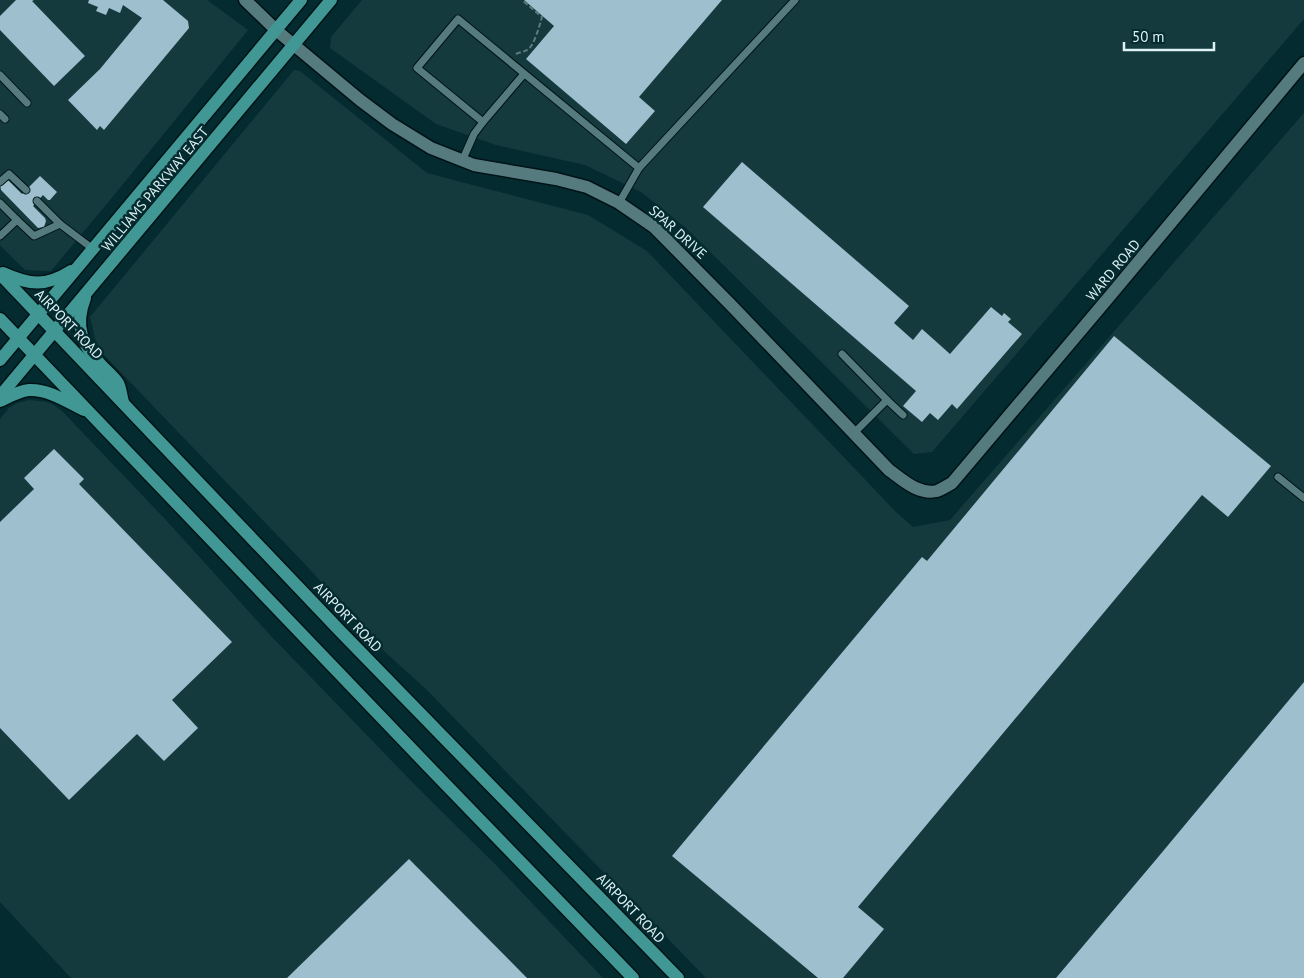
<svg xmlns="http://www.w3.org/2000/svg" width="1304" height="978" viewBox="0 0 1304 978" font-family="'PT Sans',sans-serif">
  <rect width="100%" height="100%" fill="#042c30"/>
  <!-- built -->
  <g fill="#143a3e">
    <path d="M0,0H207L248,30L119,189L51,271L25,270L0,245Z"/>
    <path d="M362,0H1304V19L932,452L914,454L686,228L641,192L585,165L496,145L436,124L330,48L331,37Z"/>
    <path d="M294,70L300,71L427,173L588,215L647,251L896,512L913,527L950,520L1304,113V978H706L426,689L385,652L303,562L104,355L96,342L90,317Z"/>
    <path d="M29,400L47,402L54,405L63,412L165,519L271,636L418,788L496,865L603,978H71L0,902V419L9,408L17,403Z"/>
  </g>
  <!-- building -->
  <g fill="#9dbfce">
    <path d="M16,0H34L32,1L85,56L54,86L0,30V16Z"/>
    <path d="M89,0H163L188,21L189,28L104,130L100,126L97,130L68,100L100,69L142,18L123,5L120,13L109,8L106,15L96,11L98,7L88,3Z"/>
    <path d="M524,0H722L639,97L655,111L626,144L526,59L554,26Z"/>
    <path d="M742,162L909,306L894,323L913,340L922,329L950,354L991,307L1002,316L1004,313L1011,319L1008,322L1022,334L957,409L952,404L938,420L930,413L922,422L903,406L916,391L703,207Z"/>
    <path d="M40,176L57,192L50,200H48L43,195L33,206L45,218L46,221L44,227L38,228L1,190L0,184L6,180H8L22,194Z"/>
    <path d="M1114,336L1271,466L1228,517L1202,495L858,907L884,929L843,978H818L672,856L922,557L927,561Z"/>
    <path d="M54,449L84,479L79,484L232,642L172,700L198,728L164,761L137,734L69,800L0,728V522L34,489L24,478Z"/>
    <path d="M1304,682V978H1056L1154,862Z"/>
    <path d="M409,859L527,978H287Z"/>
  </g>
  <g fill="none" stroke-linecap="round" stroke-linejoin="round">
    <!-- service casing -->
    <g stroke="#001316" stroke-width="9">
      <g id="service">
        <path d="M524,74L483,122L417,68L458,19L639,168"/>
        <path d="M0,75L27,103"/>
        <path d="M0,114L5,119"/>
        <path d="M462,161L474,134L483,122"/>
        <path d="M0,182L9,174L26,190"/>
        <path d="M37,201L60,224"/>
        <path d="M0,203L17,220"/>
        <path d="M619,203L639,168L795,0"/>
        <path d="M0,236L17,220L34,236L60,224L93,249"/>
        <path d="M842,354L887,400"/>
        <path d="M854,433L887,400L903,415"/>
        <path d="M1278,477L1304,498"/>
      </g>
    </g>
    <!-- minor casing -->
    <g stroke="#001316" stroke-width="15">
      <path id="minor" d="M245,0L276,30L360,100L392,124L431,148L474,165L556,179L587,187L619,203L654,227L730,304L889,470C903,480 918,495 937,491C942,489 947,486 952,483L1109,297L1304,63"/>
    </g>
    <!-- secondary casing -->
    <g stroke="#001316" stroke-width="15">
      <g id="secondary">
        <path d="M3,273C29,285 46,287 71,271"/>
        <path d="M0,274L341,632L678,978"/>
        <path d="M85,298C74,326 82,346 102,366C107,371 114,377 118,383C121,388 121,396 123,402"/>
        <path d="M0,319L426,764L633,978"/>
        <path d="M0,360L301,0"/>
        <path d="M0,396L331,0"/>
        <path d="M0,401C8,397 19,391 29,390C48,389 68,402 84,410"/>
      </g>
    </g>
    <!-- path -->
    <path stroke="#5b7b7f" stroke-width="2" stroke-dasharray="5 2.5" stroke-linecap="butt" d="M516,54C520,52 524,52 527,50C534,47 540,24 542,17L522,0"/>
    <!-- service -->
    <use href="#service" stroke="#557b7f" stroke-width="7"/>
    <!-- minor -->
    <use href="#minor" stroke="#557b7f" stroke-width="12"/>
    <!-- secondary -->
    <use href="#secondary" stroke="#409794" stroke-width="12"/>
  </g>
  <g text-anchor="middle" dominant-baseline="central" stroke-width="5" stroke-linejoin="round" paint-order="stroke">
    <!-- street labels -->
    <g font-size="14" fill="#def1f4" stroke="#042c30">
      <text transform="translate(155 189) rotate(-50)">WILLIAMS PARKWAY EAST</text>
      <text transform="translate(678 232) rotate(42)">SPAR DRIVE</text>
      <text transform="translate(1113 270) rotate(-50)">WARD ROAD</text>
      <text transform="translate(69 324) rotate(46)">AIRPORT ROAD</text>
      <text transform="translate(348 617) rotate(46)">AIRPORT ROAD</text>
      <text transform="translate(631 908) rotate(46)">AIRPORT ROAD</text>
    </g>
  </g>
  <!-- scale -->
  <path d="M1124 42v8h90v-8" fill="none" stroke="#def1f4" stroke-width="2.5"/>
  <text x="1132" y="42" font-size="15" fill="#def1f4" stroke="#042c30" stroke-width="4" paint-order="stroke">50 m</text>
</svg>
